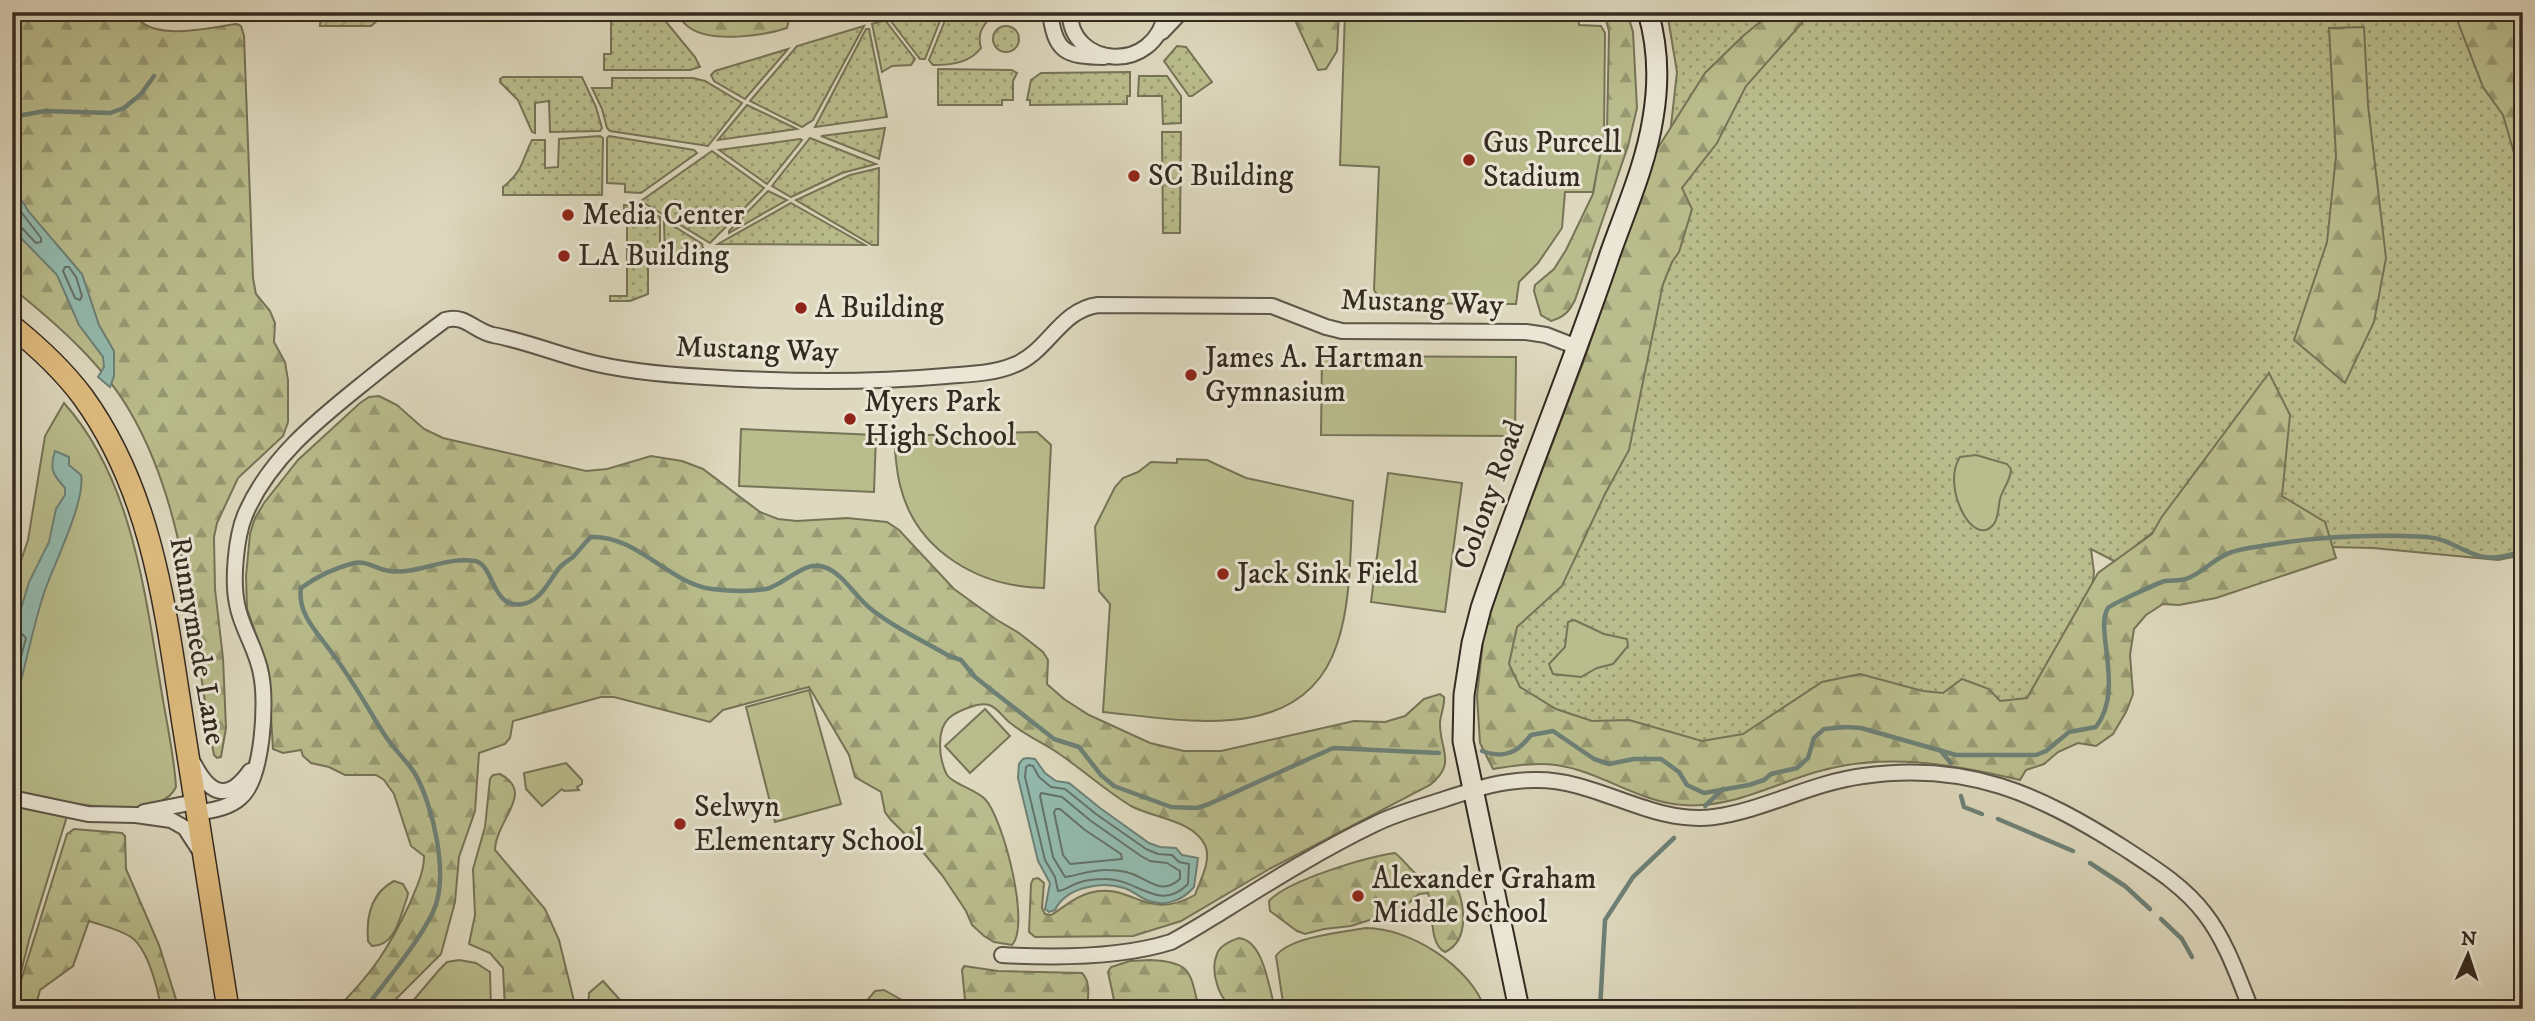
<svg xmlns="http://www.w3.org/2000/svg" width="2535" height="1021" viewBox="0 0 2535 1021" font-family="'IM FELL DW Pica',serif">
  <defs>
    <pattern id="grass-dots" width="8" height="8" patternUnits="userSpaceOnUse" patternTransform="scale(1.75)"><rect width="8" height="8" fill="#b9bc8c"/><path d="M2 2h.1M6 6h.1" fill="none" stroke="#979972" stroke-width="1.8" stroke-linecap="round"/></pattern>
    <pattern id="forest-firs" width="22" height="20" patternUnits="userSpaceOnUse" patternTransform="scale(1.75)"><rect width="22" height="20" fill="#b9bc8c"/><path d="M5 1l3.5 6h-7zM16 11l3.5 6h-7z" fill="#979972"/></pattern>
    <pattern id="garden-furrows" width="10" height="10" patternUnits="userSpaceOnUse" patternTransform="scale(1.75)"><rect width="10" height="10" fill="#b9bc8c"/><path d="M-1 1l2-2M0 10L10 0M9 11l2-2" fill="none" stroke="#979972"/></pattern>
  </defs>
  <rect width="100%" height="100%" fill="#ded8be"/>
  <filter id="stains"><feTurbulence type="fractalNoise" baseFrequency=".00286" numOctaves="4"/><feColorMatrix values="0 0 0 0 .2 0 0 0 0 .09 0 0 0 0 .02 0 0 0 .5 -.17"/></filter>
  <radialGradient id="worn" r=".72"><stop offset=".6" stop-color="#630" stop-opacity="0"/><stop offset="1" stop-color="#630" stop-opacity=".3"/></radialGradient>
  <!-- grass -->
  <g fill="url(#grass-dots)" stroke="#767356" stroke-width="2">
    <path d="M611,12H658L695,57L700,67L690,70H604V54H611Z"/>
    <path d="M1667,12H2523V555L2498,560L2373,548L2285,546L2153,532L2116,562L2091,549L2094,572L2087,627L2093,675L1946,748L1707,788L1482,697L1669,143L1677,72Z"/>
    <path d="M906,13H943L925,59H920L887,16Z"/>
    <path d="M948,13L991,14L992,17C982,25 977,35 981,48C970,63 951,65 933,65L929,60Z"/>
    <path d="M885,20L915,59L911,65L892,66L882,72L872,24Z"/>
    <path d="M864,26L813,120L802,127L750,101L797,46Z"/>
    <circle cx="1006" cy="39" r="13"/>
    <path d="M866,29H869L887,117L815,127Z"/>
    <path d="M1177,46L1186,47L1212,82L1192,96H1189L1164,61Z"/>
    <path d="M788,49L745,99L714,81L711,75L715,71Z"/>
    <path d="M938,69L1012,70L1017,73L1013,81V100H1002V105H938Z"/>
    <path d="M1130,72V96H1127V104L1030,105V100H1027L1031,80L1041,73Z"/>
    <path d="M1139,76H1167L1181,96V123L1163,124L1162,96H1138Z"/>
    <path d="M503,77H582L596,107L602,128L600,131L550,132L549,101L535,103V133L532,132L518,100L500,82V79Z"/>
    <path d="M612,78H693L705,81L742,103L708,146L610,131L607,128L602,109L592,88H612Z"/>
    <path d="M747,105L797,129L718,140Z"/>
    <path d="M885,128L879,159L821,136Z"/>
    <path d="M1162,132H1181L1180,233H1163Z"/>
    <path d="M600,136L603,138L602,195H503V187C524,170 521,162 532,140H545V168L558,167L559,139Z"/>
    <path d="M609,136L694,150L697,153L641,193L625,192V184L607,183V138Z"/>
    <path d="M810,138L876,164L842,173L791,197L772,186Z"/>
    <path d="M800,139L802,140L767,184L719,150Z"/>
    <path d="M712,151L764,188L710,243L641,201Z"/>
    <path d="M879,168L878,245H872L796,200L850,175Z"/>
    <path d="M768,191L787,200L729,233V231Z"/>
    <path d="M791,203L865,245L718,244Z"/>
    <path d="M624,205H639L660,217V260L659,263H648V294L630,301H610V296H627V217H624Z"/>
    <path d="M664,220L702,244L703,248L689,259L665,260Z"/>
  </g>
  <!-- forest -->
  <g fill="url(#forest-firs)" stroke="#767356" stroke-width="2">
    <path d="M12,12H133C149,44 210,27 237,24L241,26L244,36L253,278L256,294L270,311L275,323L274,342L285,362L288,380V422L283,436L238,478L217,523L214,537L215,589L223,658L226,728L221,757L217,758L214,755C192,642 190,517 132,415C105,366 56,323 12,288Z"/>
    <path d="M674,12H791L787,28C763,36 712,43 690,28C684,24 679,17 674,12Z"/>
    <path d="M1282,12H1339L1337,51L1326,69L1318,70L1294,18Z"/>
    <path d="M1601,12H1627L1633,32L1637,108L1628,146L1575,300C1569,312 1564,317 1551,321L1541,315L1534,291L1535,285L1554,269L1566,250L1593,194L1599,157L1607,131L1609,31L1605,17Z"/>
    <path d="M1772,12H1805L1809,15L1746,86L1717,143L1682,188L1692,209L1679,252L1672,262L1663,284L1629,450L1605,494L1562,586L1517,627L1509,664L1520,687L1556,709L1592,721L1629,720L1702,741L1743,734L1822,682L1860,674L1923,691L1943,693L1962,679L1989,689L2000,701L2027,698L2098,573L2152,534L2161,518L2269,373L2290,415L2282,496L2325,522L2336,558L2216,598L2179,605L2163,604L2146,615L2134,629L2130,655L2133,694L2126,712L2113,734L2096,746L2078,743L2058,752L2044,764L2026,770L2020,780C1952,764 1884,752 1816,772C1772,785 1729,809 1683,805C1638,802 1600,771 1556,765C1535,762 1514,766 1493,769L1480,743L1477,696L1484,632L1510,555L1583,363L1656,151L1705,73L1743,36Z"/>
    <path d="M2454,12H2506L2523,32V184L2503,115L2483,87Z"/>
    <path d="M2364,27L2368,105L2386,258L2374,322L2345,383L2294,340L2327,242L2336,156L2329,28Z"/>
    <path d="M379,396L397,405L424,429L443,438L586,471L607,469L651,456L682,461L703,469L760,512L778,519L797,521L847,518L887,522L899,530L954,589L997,620L1019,633L1043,652L1048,660L1047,684L1064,699L1089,715L1150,743L1184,751H1221L1354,721L1385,722L1405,716L1424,699L1440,694L1444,697C1445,706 1440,715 1440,724C1440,751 1457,763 1430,785L1271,868L1181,921L1133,936L1035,937L1029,932L1031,884L1033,879L1038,878L1044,883L1042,908L1045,914L1051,915C1063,908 1074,897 1089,893C1132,881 1145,923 1195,895C1200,881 1212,860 1205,845C1193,820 1153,818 1131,806C1105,790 1083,770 1058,753C1043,743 1027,736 1013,725C1004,720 999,708 989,705C979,702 957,711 949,718C936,730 939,758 946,773C950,783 975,789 985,799C1003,818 1031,925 1012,945L994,942L984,936L972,925L966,911L942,875L923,852L890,819L885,812L881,792L855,777L849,755L809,687L723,710L710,722L614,697H601L513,721L510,738L505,744L479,753L475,811L459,857L455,902L441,954L386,1009H336C372,974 389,948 410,903C416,888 424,873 424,856L411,846L394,794L384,780L376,775H345L329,767L311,763L303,756L301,750L283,753L273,749L268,667L247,609L246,576L250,534L255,518L264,503L298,460L360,403L369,397Z"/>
    <path d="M500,774C536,793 496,819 495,850L545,909L559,940L576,1009H505L503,968L490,953L469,944L475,915L473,869L485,827L490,779L493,775Z"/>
    <path d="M74,829L122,833L125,836L126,869L159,945L179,1009H161C158,989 148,949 131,937C119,929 103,926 89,921L73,966L40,990L35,1009H12L67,834Z"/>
    <path d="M1395,853C1407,862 1415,879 1431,881C1438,882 1445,878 1453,880C1465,899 1471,940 1445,952C1428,944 1434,909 1428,893L1419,894L1401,910L1351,926L1324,929L1305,934L1297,931L1270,911L1269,901C1288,880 1367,857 1395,853Z"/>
    <path d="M1239,938C1264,941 1269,988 1275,1009C1264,1009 1247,1012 1236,1008C1218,1002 1210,970 1217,954C1220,945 1231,941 1239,938Z"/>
    <path d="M1151,960C1192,962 1190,972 1199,1009H1116L1108,972L1111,967L1130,961Z"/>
    <path d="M964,966L998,971L1082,973C1091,982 1088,997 1087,1009H962L965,1000L962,970Z"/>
    <path d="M884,990L918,1009H860L875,991Z"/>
  </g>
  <!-- park -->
  <g fill="#b9bc8c" stroke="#767356" stroke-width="2">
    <path d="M1345,12H1578L1579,25L1601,26L1605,33L1604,135L1593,192H1565L1562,228L1538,263L1519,282L1516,304L1383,303L1374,290L1379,167L1340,165Z"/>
    <path d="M1322,356L1516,357L1515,436L1321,435Z"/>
    <path d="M64,403C131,478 144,587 160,682C165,716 174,752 176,787C162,817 98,807 71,803L29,940L12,1009V587L28,540L45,436Z"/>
    <path d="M741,429L876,435L874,492L739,486Z"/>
    <path d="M1037,432L1051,445L1044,588C980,587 916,552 900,485C896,469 895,452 894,436Z"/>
    <path d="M1976,455L2007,464L2011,469C2011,480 2003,488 2000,499C1998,507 1999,519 1993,525C1972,549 1941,485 1960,457Z"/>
    <path d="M1177,459L1207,460L1246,478L1353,501C1350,547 1352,600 1337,644C1304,746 1184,720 1103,712L1110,604L1099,591L1095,527L1115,487L1123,478L1138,472L1151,462L1177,463Z"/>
    <path d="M1388,473L1462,483L1445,612L1371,602Z"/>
    <path d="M1574,620L1604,634L1627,639L1628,646L1613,664L1597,668L1581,677L1553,674L1549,664L1565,647L1568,622Z"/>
    <path d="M809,690L841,804L775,822L746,707Z"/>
    <path d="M985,709L1010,736L970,773L945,746Z"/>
    <path d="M566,763L582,780V784L577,787L579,790L564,791L562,789L542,806L526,789L524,773Z"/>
    <path d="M394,881L403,884L408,893L407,898C400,916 396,946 372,946L368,941C366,917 371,893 394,881Z"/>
    <path d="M1366,928C1410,928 1470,966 1485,1009H1284L1276,956C1289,937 1343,932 1366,928Z"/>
    <path d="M459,960L476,963L490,972L491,1009H406L439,970L447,962Z"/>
    <path d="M603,981L621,1001V1009H588L589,993Z"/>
  </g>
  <!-- garden -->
  <path fill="url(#garden-furrows)" stroke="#767356" stroke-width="2" d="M321,12H379L378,20L371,26H320Z"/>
  <!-- water -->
  <g fill="#93baaf" stroke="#6d8076" stroke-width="2">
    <path d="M12,185L29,212L82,274L99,325L114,351V376L110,387L98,377L104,367L103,357L79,325L57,275L21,238L12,226Z"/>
    <path d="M55,451L69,457V465L81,475C86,501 53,566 44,593C31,633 24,674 12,714V639L29,582L49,542L56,509L65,495V488C53,475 49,469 55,451Z"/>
    <path d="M1027,758L1035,759L1045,773L1056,781L1069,783L1100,808L1149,843L1160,847L1176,848L1182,855L1198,858L1194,887C1183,900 1166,907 1149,901C1140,898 1134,891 1124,888C1101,881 1066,887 1055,910L1049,912L1045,909L1050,883L1038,861L1018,778L1019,764L1023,759Z"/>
  </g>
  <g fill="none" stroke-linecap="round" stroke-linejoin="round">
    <!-- shore -->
    <g stroke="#647268" stroke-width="2">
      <path d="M12,200L41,238V242L36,243L19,225L12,223"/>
      <path d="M65,267H69L76,277L82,296L80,300L75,298L63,271Z"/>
      <path d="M12,637L22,634L26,638L12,692"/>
      <path d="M1029,765L1033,766L1039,777L1051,787L1065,789L1096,814L1146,849L1158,854L1172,855L1179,862L1189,864L1188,884C1159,913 1138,879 1106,879C1097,879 1087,879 1078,883C1071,885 1066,890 1058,891L1055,877L1045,860L1025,777L1026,767Z"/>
      <path d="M1041,793L1062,797L1091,821L1141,856L1150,861L1167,863L1180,871V879C1165,892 1156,886 1141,878C1131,872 1120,870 1108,870C1093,869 1080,875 1065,877L1053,857L1040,796Z"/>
      <path d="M1056,809H1060L1085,830L1121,854L1122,859L1070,864L1063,855L1054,812Z"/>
    </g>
    <!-- stream -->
    <g stroke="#6d8076" stroke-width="4.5">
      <path d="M12,117L45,111L110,113L124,108L141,94L154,76"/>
      <path d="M1940,750L1951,763"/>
      <path d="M1482,751C1504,759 1517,753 1531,735L1553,731L1594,759L1609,764L1634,759H1661L1679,772L1687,785L1704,793L1749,785L1764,780L1771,774L1797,768L1808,758L1814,738L1824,729L1846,727L1861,728L1956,755H2036L2046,751L2069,732L2096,727C2125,689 2094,629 2108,608C2112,604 2158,583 2165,581C2172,580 2179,581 2186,579C2203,573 2215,557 2232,552C2243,548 2256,547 2268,545C2321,536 2374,534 2427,537C2444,538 2456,547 2471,553C2489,561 2505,557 2523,551"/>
      <path d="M1961,796L1964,807L1982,814"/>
      <path d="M1705,806L1723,789"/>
      <path d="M1998,819L2073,851"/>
      <path d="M2090,863L2125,886L2150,909"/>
      <path d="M2161,919L2182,939L2192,957"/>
      <path d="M365,1009C387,979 417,945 433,912C450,877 433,804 414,772C405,759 393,748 384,734C367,707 352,679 332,653C318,633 297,614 301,588C316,577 335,568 354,563C367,560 377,570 390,571C417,575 446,556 475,561C495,565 491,610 523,604C542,600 549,580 560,567C564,563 569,560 573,557C579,551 584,543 591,537C637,535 668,583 712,589C729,591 749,592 766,589C785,585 803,560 824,567C843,573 855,597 871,609C894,628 924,641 949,656L961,660L975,677L1054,739L1079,747L1101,775L1114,786L1171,807L1197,808L1209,804L1333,748L1439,753"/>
      <path d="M1600,1009L1605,920L1633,877L1674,838"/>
    </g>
    <!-- street casing -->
    <g stroke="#5e5648" stroke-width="18">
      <g id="street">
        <path d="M1050,12C1055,53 1066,56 1104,57"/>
        <path d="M1070,12C1069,67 1155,76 1166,12"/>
        <path d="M1162,32L1181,12"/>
        <path d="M194,764C210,795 228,802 250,771"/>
        <path d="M12,798L88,814L136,815L171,820L185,828L198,848"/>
        <path d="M144,812L195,802"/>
        <path d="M197,813C213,810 229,808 241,797C263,778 267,701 261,674C257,649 241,628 237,604C232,580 236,537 245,515C269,458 319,419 365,382C391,361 418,340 445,320C465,314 474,331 493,335C525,341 554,353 585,361C622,371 669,375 706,377C785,382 867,383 946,376C968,374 993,374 1014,365C1048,352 1060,310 1098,305L1272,306L1326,327L1342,331L1526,332L1546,335L1577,347"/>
        <path d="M1002,955C1056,958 1120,958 1171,942C1190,932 1207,921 1225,910C1273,880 1323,849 1375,824C1397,813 1421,807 1445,799C1475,789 1502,780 1535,780C1598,779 1650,825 1714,817C1765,810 1810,783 1863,776C1967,761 2039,794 2124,848C2153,867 2184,886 2205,914C2226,941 2238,977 2251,1009"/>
      </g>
    </g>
    <!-- secondary casing -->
    <g stroke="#342a20" stroke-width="23">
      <path id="secondary" d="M1519,1009L1463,741L1464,695L1472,643L1481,608C1521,489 1570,373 1610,254C1626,209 1646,164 1653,118C1659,83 1658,46 1648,12"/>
    </g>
    <!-- primary casing -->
    <g stroke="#342a20" stroke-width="24">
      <path id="primary" d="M12,326C38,347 63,370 83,397C154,495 166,615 184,730C199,823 214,916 228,1009"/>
    </g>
    <!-- street -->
    <use href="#street" stroke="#eae6d5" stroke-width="14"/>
    <!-- secondary -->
    <use href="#secondary" stroke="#eae6d5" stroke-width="19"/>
    <!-- primary -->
    <use href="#primary" stroke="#dfbc7f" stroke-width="21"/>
  </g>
  <!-- markers -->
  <g fill="#8f2418" stroke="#eae6d5" stroke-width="2.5">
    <circle cx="1469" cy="160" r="7"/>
    <circle cx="1134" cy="176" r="7"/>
    <circle cx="568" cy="215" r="7"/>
    <circle cx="564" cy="256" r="7"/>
    <circle cx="801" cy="308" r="7"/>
    <circle cx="1191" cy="375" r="7"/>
    <circle cx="850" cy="419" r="7"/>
    <circle cx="1223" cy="574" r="7"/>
    <circle cx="680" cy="824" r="7"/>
    <circle cx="1358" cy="896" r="7"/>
  </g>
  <g text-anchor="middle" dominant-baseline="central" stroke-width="6" stroke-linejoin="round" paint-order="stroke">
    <!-- poi labels -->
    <g font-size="30" fill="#342a20" stroke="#eae6d5" text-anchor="start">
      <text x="1483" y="143">Gus Purcell<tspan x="1483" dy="34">Stadium</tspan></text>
      <text x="1148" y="176">SC Building</text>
      <text x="582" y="215">Media Center</text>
      <text x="578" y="256">LA Building</text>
      <text x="815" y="308">A Building</text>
      <text x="1205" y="358">James A. Hartman<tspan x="1205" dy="34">Gymnasium</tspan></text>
      <text x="864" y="402">Myers Park<tspan x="864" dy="34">High School</tspan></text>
      <text x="1237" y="574">Jack Sink Field</text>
      <text x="694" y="807">Selwyn<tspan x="694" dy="34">Elementary School</tspan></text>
      <text x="1372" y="879">Alexander Graham<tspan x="1372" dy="34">Middle School</tspan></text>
    </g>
    <!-- street labels -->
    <g font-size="30" fill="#342a20" stroke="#eae6d5">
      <text transform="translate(1422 303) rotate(2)">Mustang Way</text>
      <text transform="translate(757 350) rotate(2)">Mustang Way</text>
      <text transform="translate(1490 495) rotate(-70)">Colony Road</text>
      <text transform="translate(197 641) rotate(80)">Runnymede Lane</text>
    </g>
  </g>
  <!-- margin -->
  <rect width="2535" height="1021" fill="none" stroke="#ded8be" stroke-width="42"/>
  <rect x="14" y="14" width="2507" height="993" fill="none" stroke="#342a20" stroke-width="3.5"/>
  <rect x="21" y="21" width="2493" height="979" fill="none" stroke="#342a20" stroke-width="2"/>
  <!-- north arrow -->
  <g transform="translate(2468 955) rotate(3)" stroke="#eae6d5" stroke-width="5" paint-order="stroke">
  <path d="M0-5L12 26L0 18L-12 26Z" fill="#342a20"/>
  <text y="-10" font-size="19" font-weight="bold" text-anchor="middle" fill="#342a20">N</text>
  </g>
  <rect width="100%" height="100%" filter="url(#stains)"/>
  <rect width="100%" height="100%" fill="url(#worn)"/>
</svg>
